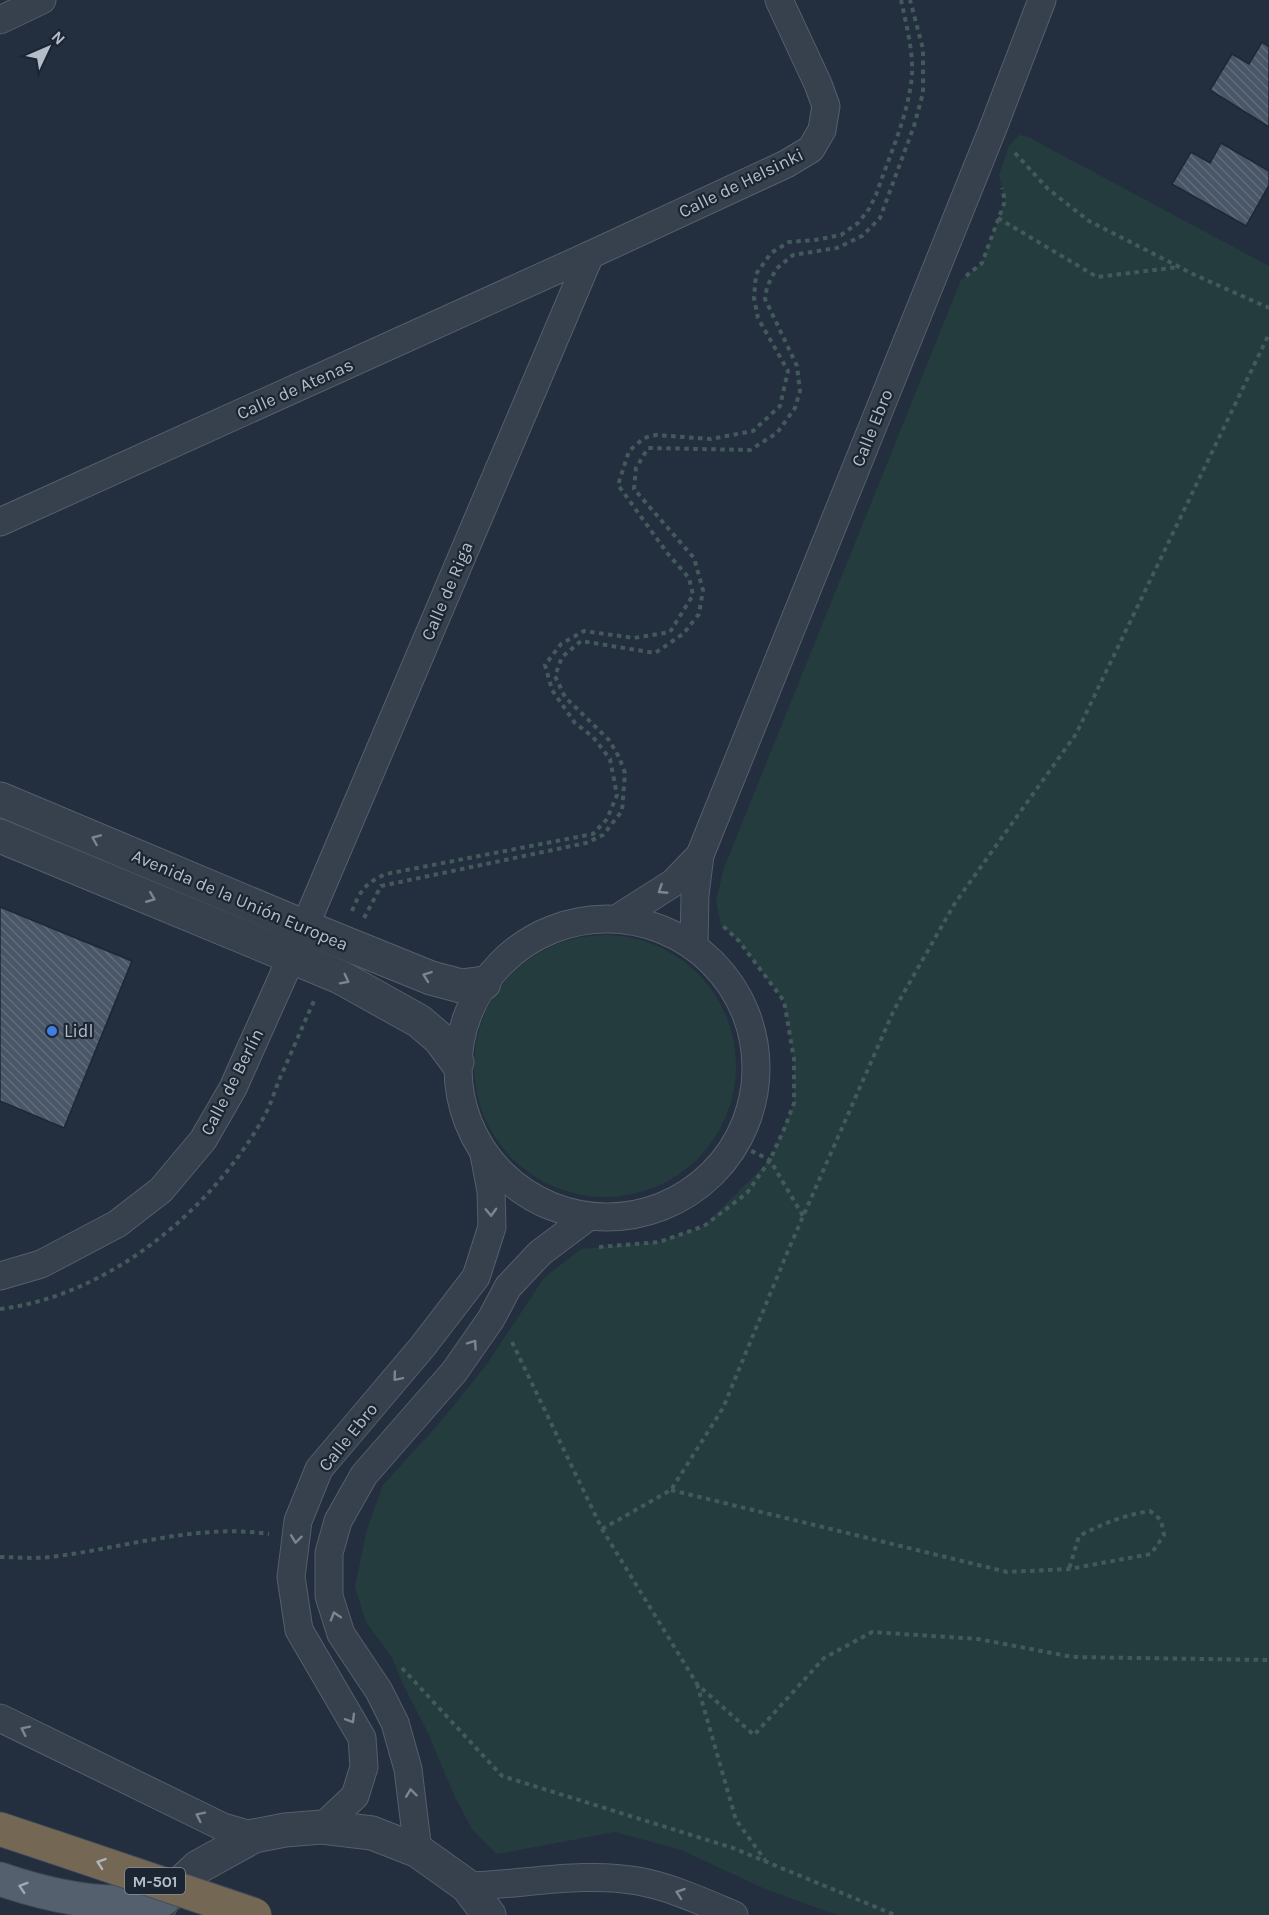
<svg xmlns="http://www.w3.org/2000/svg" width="1269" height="1915" viewBox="0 0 1269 1915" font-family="Karla,sans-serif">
  <defs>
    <pattern id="building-back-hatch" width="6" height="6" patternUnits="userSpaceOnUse" patternTransform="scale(1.5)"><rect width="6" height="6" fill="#495667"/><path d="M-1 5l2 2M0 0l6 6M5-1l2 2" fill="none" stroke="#616c7b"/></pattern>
  </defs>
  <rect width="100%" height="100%" fill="#232f3e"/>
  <!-- green -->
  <g fill="#253c3f">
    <path d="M1019,135L1028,137L1269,266V1915H837L765,1889L681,1850L615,1832L497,1854L472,1829L455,1797L428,1733L404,1686L392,1658L366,1622L355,1587L367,1529L383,1485L442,1420L487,1364L544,1278L581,1249L659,1242L704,1226L770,1160L794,1103V1059L784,1001L739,941L721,925L716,900L724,868L961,280L982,263L1005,201L999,175L1009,146Z"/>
    <circle cx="605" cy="1066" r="131"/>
  </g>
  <!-- building -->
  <g fill="url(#building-back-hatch)" stroke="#1e2835" stroke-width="1.5">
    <path d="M1262,42L1269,47V127L1210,90L1232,54L1249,64Z"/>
    <path d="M1221,143L1269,171V185L1246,226L1172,184L1191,152L1210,163Z"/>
    <path d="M0,907L132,961L64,1128L0,1101Z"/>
  </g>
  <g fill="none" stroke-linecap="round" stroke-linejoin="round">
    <!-- minor casing -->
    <g stroke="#555f6c" stroke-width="29">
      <g id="minor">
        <path d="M0,20L42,0"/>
        <path d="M0,522L590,255L786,164L811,149L822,130L826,106L818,84L779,0"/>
        <path d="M618,918L673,883L700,855"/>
        <circle cx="607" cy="1068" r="149"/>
        <path d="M694,946L695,895L700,855L993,128L1042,0"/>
        <path d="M0,1276L41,1264L117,1224L161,1190L203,1140L233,1088L300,938L590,255"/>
        <path d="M0,1718L223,1827L254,1836"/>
        <path d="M322,1827L355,1796L364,1767L362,1738L299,1630L291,1577L298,1521L319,1469L423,1346L476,1277L492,1227L491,1191L484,1154"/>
        <path d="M418,1851L408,1769L395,1723L379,1691L341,1634L329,1596V1553L338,1521L364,1475L454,1372L491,1319L508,1287L540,1253L588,1217"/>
        <path d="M467,1886C523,1885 582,1871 638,1881C671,1887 703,1902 734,1915"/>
      </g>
    </g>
    <!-- tertiary casing -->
    <g stroke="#555f6c" stroke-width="35">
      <g id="tertiary">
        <path d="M0,799L305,927L431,978L461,986L484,983"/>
        <path d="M0,836L340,977L419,1021L440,1039L457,1062"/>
        <path d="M159,1907L164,1899L198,1867L254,1836L285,1830L322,1827L372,1833L418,1851L467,1886L489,1915"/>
      </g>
    </g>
    <!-- primary casing -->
    <g stroke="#404a57" stroke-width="35">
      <path id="primary" d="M0,1879C38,1892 77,1902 118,1902C133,1902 149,1900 164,1899"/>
    </g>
    <!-- motorway casing -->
    <g stroke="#424c59" stroke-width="35">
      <path id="motorway" d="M0,1829L54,1847"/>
    </g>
    <!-- path -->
    <g stroke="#43595c" stroke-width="4" stroke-dasharray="4.5 4.5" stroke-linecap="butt">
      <path d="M1015,153L1048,189L1089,221L1195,275L1269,308"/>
      <path d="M998,218L1097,277L1179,267"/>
      <path d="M966,276L982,263L1005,201L1002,188"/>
      <path d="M352,911C360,891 365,883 386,874L593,834L607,819L617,795L610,759L593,737L575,723L552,690L545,665L561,644L584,631L634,638L670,632L693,595L689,578L668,554L618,485L629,451L644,438L656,435L711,439L753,431L780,406L788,371L758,318L754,298L756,274L771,253L789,242L815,240L841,235L858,223L869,209L876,195C889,156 909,115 912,74C913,49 906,24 901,0"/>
      <path d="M364,918L381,886L586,843L603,835L622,811L625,773L619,757L609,740L565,697L555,676L562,657L581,641L655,653L683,634L699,614L703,590L694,558L634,489L636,468L648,448L750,450L777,433L795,408L800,391L797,366L765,299L767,287L776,269L793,255L837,248L862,236L880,218L914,126L923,93V49L910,0"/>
      <path d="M735,1143L770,1160L803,1216"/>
      <path d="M599,1247L659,1242L704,1226L747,1193L770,1160L785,1127L794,1103V1059L784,1001L739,941L723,926"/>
      <path d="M0,1309C107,1296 208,1213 261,1122C269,1109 274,1094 279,1080C291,1054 302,1027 314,1001"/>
      <path d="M512,1342L602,1529L697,1684L754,1735L824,1658L872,1632L978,1639L1073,1657L1269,1660"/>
      <path d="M671,1490L1007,1572L1069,1569L1151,1554L1164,1535L1161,1520L1150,1511C1124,1515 1102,1524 1079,1536L1069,1569"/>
      <path d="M602,1529L671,1490L723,1408L790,1246L894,1010L955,903L1076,734L1269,334"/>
      <path d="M0,1557C16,1557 34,1559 50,1557C121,1549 197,1523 269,1534"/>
      <path d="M402,1668L502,1776L733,1848L895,1915"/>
      <path d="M697,1684L736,1820L765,1860"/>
    </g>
    <!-- minor -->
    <use href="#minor" stroke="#37414e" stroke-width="27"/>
    <!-- tertiary -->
    <use href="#tertiary" stroke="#37414e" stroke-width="33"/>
    <!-- primary -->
    <use href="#primary" stroke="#55606e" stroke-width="33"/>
    <!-- motorway -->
    <use href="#motorway" stroke="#746754" stroke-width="33"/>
    <!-- motorway-bridge casing -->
    <g stroke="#424c59" stroke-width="35" stroke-linecap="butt">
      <path id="motorway-bridge" d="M54,1847L255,1915"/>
    </g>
    <!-- motorway-bridge -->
    <use href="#motorway-bridge" stroke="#746754" stroke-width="33"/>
  </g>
  <!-- one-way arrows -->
  <defs><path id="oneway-chevron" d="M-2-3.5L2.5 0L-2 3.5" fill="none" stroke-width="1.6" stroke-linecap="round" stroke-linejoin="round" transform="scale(1.5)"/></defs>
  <g stroke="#7b8592">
    <use href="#oneway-chevron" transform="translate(96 839) rotate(-157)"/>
    <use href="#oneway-chevron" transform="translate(662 890) rotate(147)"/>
    <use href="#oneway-chevron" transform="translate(151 898) rotate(22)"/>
    <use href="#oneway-chevron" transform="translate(427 976) rotate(-160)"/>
    <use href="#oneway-chevron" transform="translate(345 980) rotate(27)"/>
    <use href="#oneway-chevron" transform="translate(491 1212) rotate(88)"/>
    <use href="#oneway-chevron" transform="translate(473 1344) rotate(-55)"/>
    <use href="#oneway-chevron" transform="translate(397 1377) rotate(130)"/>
    <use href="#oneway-chevron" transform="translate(296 1539) rotate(97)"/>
    <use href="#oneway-chevron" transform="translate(335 1616) rotate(-107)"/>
    <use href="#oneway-chevron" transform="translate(351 1719) rotate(59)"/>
    <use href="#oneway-chevron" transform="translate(25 1730) rotate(-154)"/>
    <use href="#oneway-chevron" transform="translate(411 1793) rotate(-97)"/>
    <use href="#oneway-chevron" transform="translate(200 1816) rotate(-154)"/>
    <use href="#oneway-chevron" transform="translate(680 1893) rotate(-161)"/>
  </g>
  <use stroke="#adb4bd" href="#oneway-chevron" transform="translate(101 1863) rotate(-161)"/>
  <use stroke="#a0aab7" href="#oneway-chevron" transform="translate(23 1887) rotate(-162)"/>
  <!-- markers -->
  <circle fill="#3f7fe0" stroke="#1c2633" stroke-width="2" cx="52" cy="1031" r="6"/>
  <g text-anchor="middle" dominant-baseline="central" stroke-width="4.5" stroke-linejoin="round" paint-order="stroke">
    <!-- shield labels -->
    <rect fill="#1c2633" stroke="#868f9c" stroke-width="1.5" x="125" y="1868" width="60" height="26" rx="4.5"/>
    <g font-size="16" font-weight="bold" fill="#b3bcc9">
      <text x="155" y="1881">M-501</text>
    </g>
    <!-- street labels -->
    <g font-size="18" fill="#b3bcc9" stroke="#1c2633">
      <text transform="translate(741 183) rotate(-26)">Calle de Helsinki</text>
      <text transform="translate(295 389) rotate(-24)">Calle de Atenas</text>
      <text transform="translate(872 428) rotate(-68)">Calle Ebro</text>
      <text transform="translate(447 591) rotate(-67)">Calle de Riga</text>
      <text transform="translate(240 900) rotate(23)">Avenida de la Unión Europea</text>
      <text transform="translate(232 1082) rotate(-63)">Calle de Berlín</text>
      <text transform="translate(348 1437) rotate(-51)">Calle Ebro</text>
    </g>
    <!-- poi labels -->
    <g font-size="18" fill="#b3bcc9" stroke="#1c2633" text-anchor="start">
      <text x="64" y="1031">Lidl</text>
    </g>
  </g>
  <!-- north arrow -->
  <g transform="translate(48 48) rotate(46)" stroke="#1c2633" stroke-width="4.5" paint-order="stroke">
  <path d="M0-4.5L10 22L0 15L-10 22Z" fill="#b3bcc9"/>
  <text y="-9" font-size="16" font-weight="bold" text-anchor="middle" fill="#b3bcc9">N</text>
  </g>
</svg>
